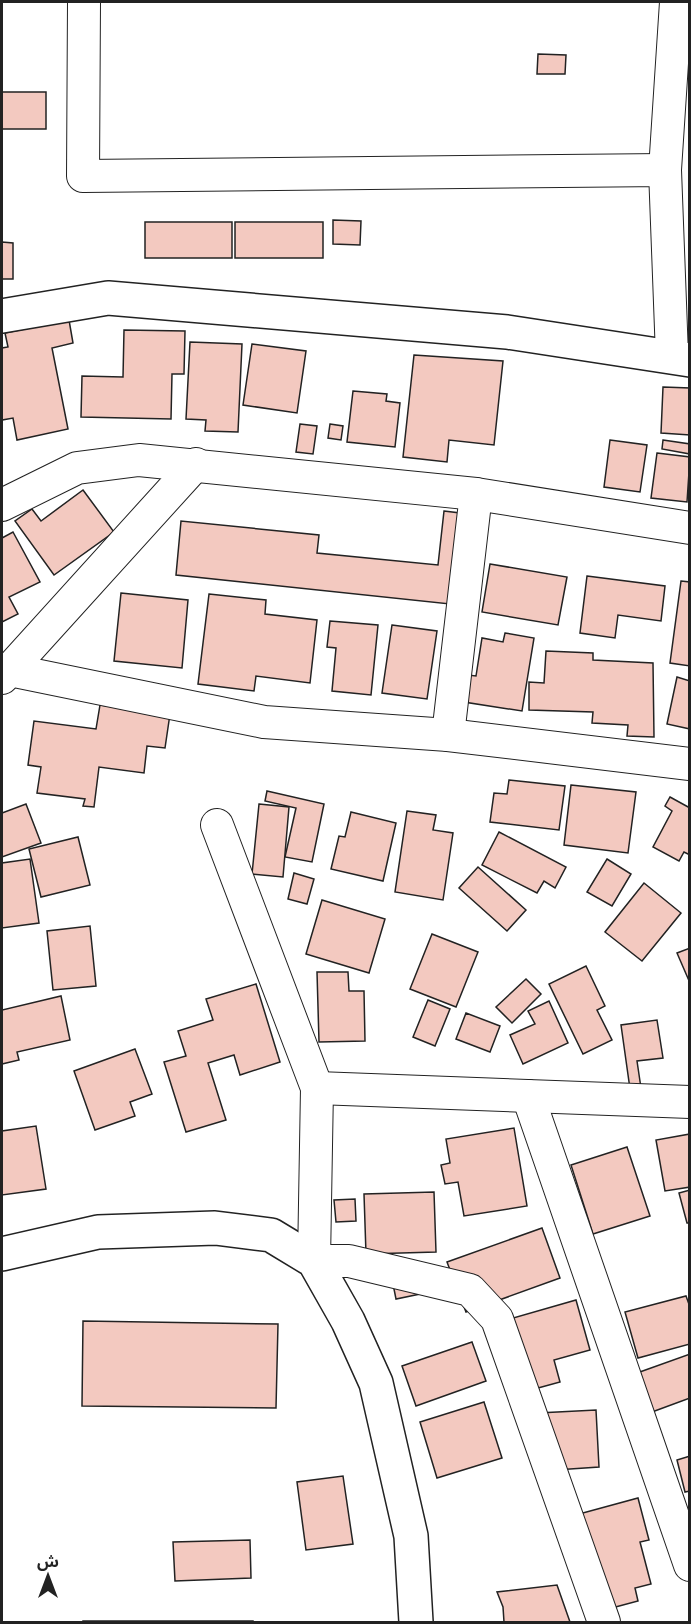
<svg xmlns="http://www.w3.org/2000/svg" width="691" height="1624" viewBox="0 0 691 1624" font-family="Manrope,'Noto Sans Arabic',sans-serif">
  <rect width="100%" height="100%" fill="#fff"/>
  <!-- building -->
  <g fill="#f3c9c0" stroke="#222" stroke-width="1.5">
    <path d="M538,54L566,55L565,74H537Z"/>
    <rect x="2" y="92" width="44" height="37"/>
    <path d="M333,220L361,221L360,245L333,244Z"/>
    <rect x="145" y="222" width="87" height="36"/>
    <rect x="235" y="222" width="88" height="36"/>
    <path d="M2,242L13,243V279H2Z"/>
    <path d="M69,320L73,343L52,348L68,429L17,440L13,418L2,420V348L8,347L5,333Z"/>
    <path d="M124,330L185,331L184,374H172L171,419L81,417L82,376L123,377Z"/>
    <path d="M190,342L242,344L238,432L205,431L206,420L186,419Z"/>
    <path d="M252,344L306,351L297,413L243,405Z"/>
    <path d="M414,355L503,361L494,445L449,440L447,462L403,457Z"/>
    <path d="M663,387L690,388V435L661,433Z"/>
    <path d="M353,391L387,394L386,401L400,403L395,447L347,442Z"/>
    <path d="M300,424L317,426L313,454L296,452Z"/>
    <path d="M330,424L343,426L341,440L328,438Z"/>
    <path d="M610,440L647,445L640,492L604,487Z"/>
    <path d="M663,440L690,444V454L662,449Z"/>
    <path d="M657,453L690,457L687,502L651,498Z"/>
    <path d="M83,490L114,532L54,575L15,521L32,509L41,521Z"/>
    <path d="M444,511L460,513L450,604L176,575L181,521L319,535L317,553L438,565Z"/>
    <path d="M13,532L40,582L9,597L18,614L2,622V538Z"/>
    <path d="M490,564L567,577L558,625L482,612Z"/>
    <path d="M587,576L665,586L661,621L618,615L615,638L580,633Z"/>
    <path d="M681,581L690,582V666L670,663Z"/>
    <path d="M121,593L188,600L182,668L114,661Z"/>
    <path d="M209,594L266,600L265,614L317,620L310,683L256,676L254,691L198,684Z"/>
    <path d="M330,621L378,625L371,695L332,691L336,648L327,647Z"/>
    <path d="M392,625L437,631L427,699L382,693Z"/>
    <path d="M505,633L534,638L522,711L464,702L468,675L476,676L482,638L503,642Z"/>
    <path d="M546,651L593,653V660L653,663L654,737L627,736L628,725L592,723L593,712L529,710V682L544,683Z"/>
    <path d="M677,677L690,681V729L667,724Z"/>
    <path d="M100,705L170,714L165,748L147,746L144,773L99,767L94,807L83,806L85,799L37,793L41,767L28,765L34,721L96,729Z"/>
    <path d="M509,780L565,786L559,830L490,822L494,793L507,794Z"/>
    <path d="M571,785L636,792L628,853L564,845Z"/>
    <path d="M267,791L324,804L312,862L285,857L296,808L265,801Z"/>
    <path d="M670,797L690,808V855L684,852L679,861L653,847L672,811L665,806Z"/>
    <path d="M26,804L41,843L2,857V813Z"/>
    <path d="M259,804L289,807L283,877L252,874Z"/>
    <path d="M407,811L436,815L433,830L453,833L443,900L395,892Z"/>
    <path d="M351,812L396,823L383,881L331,869L339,836L345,837Z"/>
    <path d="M499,832L566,867L555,888L544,881L537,893L482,865Z"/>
    <path d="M78,837L90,885L41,897L29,849Z"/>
    <path d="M30,859L39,923L2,928V863Z"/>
    <path d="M607,859L631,874L612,906L587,892Z"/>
    <path d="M478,867L526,910L507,931L459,888Z"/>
    <path d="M294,873L314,879L307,904L288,899Z"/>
    <path d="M644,883L681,913L642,961L605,932Z"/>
    <path d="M322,900L385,919L369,973L306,954Z"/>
    <path d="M90,926L96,986L53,990L47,931Z"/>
    <path d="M432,934L478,952L456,1007L410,989Z"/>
    <path d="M690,948V983L677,953Z"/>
    <path d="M586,966L605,1006L597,1010L612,1040L583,1054L549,984Z"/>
    <path d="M317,972H348L349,991H364L365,1041L319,1042Z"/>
    <path d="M526,979L541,994L512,1023L496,1007Z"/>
    <path d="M256,984L280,1062L240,1075L234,1055L208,1063L226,1120L186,1132L164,1062L186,1056L178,1031L213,1020L206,999Z"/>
    <path d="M61,996L70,1040L17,1052L19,1060L2,1064V1010Z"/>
    <path d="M428,1000L450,1009L435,1046L413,1037Z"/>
    <path d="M549,1001L568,1043L523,1064L510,1035L535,1024L528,1011Z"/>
    <path d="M466,1013L500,1026L490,1052L456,1039Z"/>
    <path d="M657,1020L663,1058L637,1061L641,1088L630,1089L621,1025Z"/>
    <path d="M135,1049L152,1094L130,1102L135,1116L95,1130L74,1071Z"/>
    <path d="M36,1126L46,1189L2,1195V1131Z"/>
    <path d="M514,1128L527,1206L464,1216L458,1182L445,1184L441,1165L450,1163L446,1139Z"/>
    <path d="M690,1134V1187L665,1191L656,1140Z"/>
    <path d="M627,1147L650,1216L593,1234L571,1165Z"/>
    <path d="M690,1190V1223H687L679,1193Z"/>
    <path d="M434,1192L436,1252L366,1254L364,1194Z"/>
    <path d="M355,1199L356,1221L336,1222L334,1200Z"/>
    <path d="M542,1228L560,1278L466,1312L447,1262Z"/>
    <path d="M391,1274L430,1292L396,1299Z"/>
    <path d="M686,1296L690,1307V1344L638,1358L625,1312Z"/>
    <path d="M576,1300L590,1350L554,1360L560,1382L516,1394L496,1323Z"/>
    <path d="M83,1321L278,1324L276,1408L82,1406Z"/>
    <path d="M472,1342L486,1381L416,1406L402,1366Z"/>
    <path d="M690,1354V1398L652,1412L637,1373Z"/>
    <path d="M484,1402L502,1458L437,1478L420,1422Z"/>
    <path d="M596,1410L599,1467L541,1471L538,1413Z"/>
    <path d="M690,1456V1491L685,1492L677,1460Z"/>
    <path d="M343,1476L353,1544L306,1550L297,1482Z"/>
    <path d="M638,1498L649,1540L640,1542L651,1584L635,1588L638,1601L593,1613L568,1517Z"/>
    <path d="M250,1540L251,1578L175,1581L173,1542Z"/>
    <path d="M557,1585L570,1622H504L503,1607L497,1592Z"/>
    <rect x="83" y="1621" width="170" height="1"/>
  </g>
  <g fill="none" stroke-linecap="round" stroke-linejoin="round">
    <!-- minor casing -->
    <g stroke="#222" stroke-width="34">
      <g id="minor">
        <path d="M84,2L83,176L665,170L672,356"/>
        <path d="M665,170L676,2"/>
        <path d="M2,505L77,468L139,460L476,494L690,528"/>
        <path d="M10,670L264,722L448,735L690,764"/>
        <path d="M2,678L196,464"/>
        <path d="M448,735L476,494"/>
        <path d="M217,825L317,1088L314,1261H349L470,1290L497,1319L604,1622"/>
        <path d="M317,1088L690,1102"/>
        <path d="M528,1096L690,1565"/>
      </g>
    </g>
    <!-- major casing -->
    <g stroke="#222" stroke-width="36">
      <g id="major">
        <path d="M2,316L108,298L507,332L690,360"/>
        <path d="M2,1254L98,1232L215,1228L271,1235L314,1261L348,1321L376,1383L411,1536L416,1622"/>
      </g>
    </g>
    <!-- minor -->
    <use href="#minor" stroke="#fff" stroke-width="32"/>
    <!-- major -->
    <use href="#major" stroke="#fff" stroke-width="33"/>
  </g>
  <!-- border -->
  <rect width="691" height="1624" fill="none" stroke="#222222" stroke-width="6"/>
  <!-- north arrow -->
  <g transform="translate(48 1576)" stroke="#ffffff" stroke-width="4.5" paint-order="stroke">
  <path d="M0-4.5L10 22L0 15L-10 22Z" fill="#222222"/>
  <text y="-9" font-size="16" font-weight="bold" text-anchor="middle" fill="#222222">ش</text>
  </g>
</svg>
